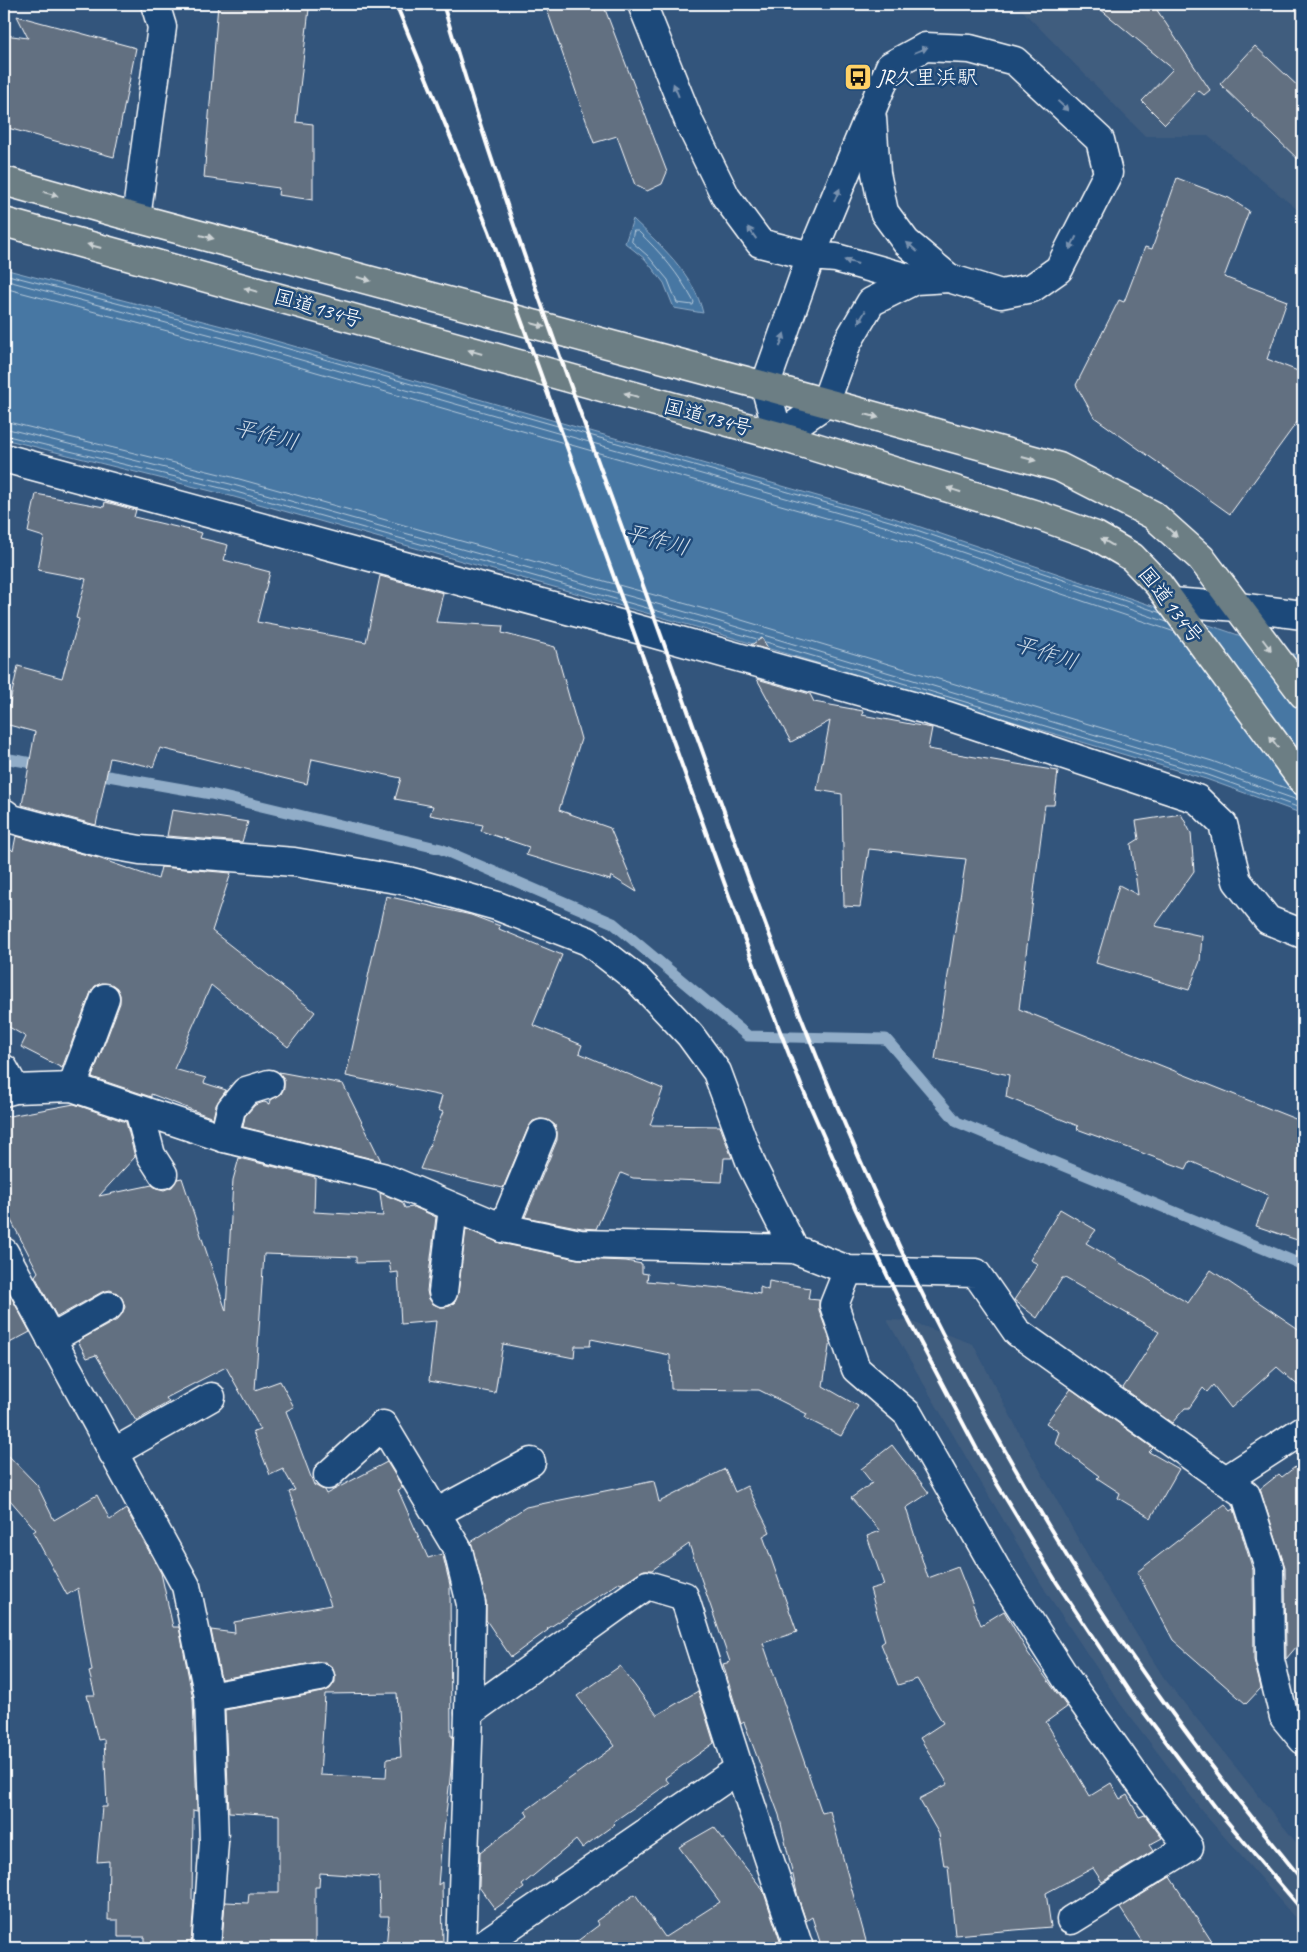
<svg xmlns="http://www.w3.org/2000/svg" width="1307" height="1952" viewBox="0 0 1307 1952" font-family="Caveat,'Klee One',sans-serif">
  <rect width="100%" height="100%" fill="#33557c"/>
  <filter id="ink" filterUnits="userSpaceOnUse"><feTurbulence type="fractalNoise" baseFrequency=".02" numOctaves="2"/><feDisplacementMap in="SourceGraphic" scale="10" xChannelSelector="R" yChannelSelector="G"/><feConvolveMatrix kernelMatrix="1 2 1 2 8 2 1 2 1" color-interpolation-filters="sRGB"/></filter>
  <g filter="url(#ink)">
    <!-- built -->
    <g fill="#415d7e">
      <path d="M1016,4H1303V214L1208,136H1145Z"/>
      <path d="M887,1320L909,1321L973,1344L1021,1436L1091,1562L1164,1678L1303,1851V1927L1207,1817L1122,1706L1045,1590L970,1464Z"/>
    </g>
    <!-- water -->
    <g fill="#4777a3" stroke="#91adc8">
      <path d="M633,219C660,245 694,274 703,313L674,308L664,283L645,259L625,243Z"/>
      <path d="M4,269L241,331L894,518L1303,657V814L1206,779L703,629L227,495L4,439Z"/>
    </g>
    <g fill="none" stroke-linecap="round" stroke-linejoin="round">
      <!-- shore -->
      <g stroke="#b5c9da" stroke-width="1">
        <path d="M634,231H638C662,254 678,273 694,302L693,305L677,303L668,280L648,256L632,242Z"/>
        <path d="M4,274L240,335L893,522L1161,613"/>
        <path d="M4,280L238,342L891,528L1167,622"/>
        <path d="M4,288L236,349L889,536L1175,632"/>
        <path d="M4,421L232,477L708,610L1212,761L1291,790"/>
        <path d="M4,428L230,484L707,618L1209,769L1303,802"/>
        <path d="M4,435L229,490L757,639"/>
        <path d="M766,642L1208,775L1303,809"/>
      </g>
      <!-- stream -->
      <g stroke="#91adc8" stroke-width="11">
        <path d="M4,758L43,765"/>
        <path d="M91,773L211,794L441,849L613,923L748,1036L886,1039L957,1122L1303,1265"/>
      </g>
    </g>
    <!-- building -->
    <g fill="#626f81" stroke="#fff" fill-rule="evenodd">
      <path d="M218,4H307L306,9H309L296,122L313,124V200L278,195L279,188L204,178Z"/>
      <path d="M545,4H603L667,172L662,184L647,191L635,185L617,136L594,143Z"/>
      <path d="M1094,4H1153L1210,90L1204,95L1198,90L1165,124L1142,101L1173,69Z"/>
      <path d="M17,16L136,48L114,157L4,127V35L28,38Z"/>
      <path d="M1255,46L1303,91V164L1220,84Z"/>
      <path d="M1177,178L1229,198L1249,211L1224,277L1287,301L1267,359L1303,373V414L1230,514L1094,417L1076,385L1119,300L1124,302L1145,247L1152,249Z"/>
      <path d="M36,494L104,507L105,502L136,510L134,517L202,533L200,538L228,545L224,560L270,572L257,622L366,642L380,576L443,593L436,622L503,626L502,633L555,647L581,739L559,810L610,828L637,892L611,876L610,880L526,855L529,847L481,831L483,825L430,815L433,806L395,799L401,778L312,759L307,784L160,748L153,767L110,758L96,825L22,805L35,732L5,724L18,666L62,678L79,619L76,618L86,579L38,570L44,537L28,532Z"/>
      <path d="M762,638L769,650L751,645Z"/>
      <path d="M757,679L810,694L814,702L863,711L862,715L932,728L928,749L1058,771L1054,805H1045L1019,1009L1303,1122V1242L1256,1226L1268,1195L1190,1161L1186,1169L1077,1129L1078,1126L1006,1097L1009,1075L935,1059L966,859L869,849L860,907L844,906L842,794L817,790L830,721L791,742Z"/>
      <path d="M172,810L248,822L242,842L167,836Z"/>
      <path d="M1181,814L1191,833L1194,871L1155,926L1202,936L1200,961L1189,990L1096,963L1119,885L1138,895L1131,844L1139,839L1136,821Z"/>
      <path d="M16,836L98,858L158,879L161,867L231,873L212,931L315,1012L288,1047L211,985L174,1069L206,1078L204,1083L226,1090L216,1105L213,1118L151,1094V1097L92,1077L120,1003V995L117,988L111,984L102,983L95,986L91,992L62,1068L21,1047L26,1037L4,1024V842L13,851Z"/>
      <path d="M386,896L471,915L500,926L499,929L562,955L533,1025L582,1045L579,1053L663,1089L650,1125L720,1126L732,1158H724L722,1182L633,1178L621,1173L596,1229L582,1228L525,1217L557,1140V1132L555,1125L548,1120L540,1119L533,1121L528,1128L503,1188L420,1169L443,1112L438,1110L442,1096L346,1076Z"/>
      <path d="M279,1072L343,1084L381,1161L243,1127L245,1116L255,1105L264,1102L270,1104L271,1100L281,1094L284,1088V1080Z"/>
      <path d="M74,1104L126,1122L135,1157L99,1196L152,1185L156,1188L164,1190L172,1187L177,1179L182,1178L226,1311L233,1180L239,1158L315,1177L314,1212L383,1216L380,1193L402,1202L405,1208L414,1207L436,1217L427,1291L429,1299L433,1304L441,1307L450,1306L455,1302L458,1294L466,1229L500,1243L577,1259L626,1261L642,1264V1273L648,1274L647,1281L720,1288V1287L760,1294V1287L768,1290L769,1281L810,1288L808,1299L819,1300V1310L830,1340L823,1386L858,1406L841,1436L805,1418L807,1414L759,1390L671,1389L670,1355L591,1339L590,1346H575L574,1358L503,1344L495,1393L429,1381L436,1321L401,1324L398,1272L391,1273L389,1262L356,1263V1257L264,1254L255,1390L280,1381L294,1407L286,1411L314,1485L324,1490L326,1494L387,1462L403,1488L398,1490L428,1558L442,1554L443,1556L450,1585L451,1736H453L451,1770L443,1840L442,1838L438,1885L442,1882L443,1948H386L389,1916H380L379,1877L320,1873L319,1887H315V1948H227V1943H222L225,1902L248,1903L249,1893H279V1815L229,1812L225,1710L323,1692L330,1689L335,1682V1675L332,1667L325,1662H318L221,1679L211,1630L235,1633L234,1622L331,1605L289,1492L295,1490L283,1469L270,1475L253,1432L261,1430L226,1367L166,1398L169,1402L136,1421L96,1355L87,1358L78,1341L117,1320L122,1314L125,1307L122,1298L117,1293L110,1290L102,1292L57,1317L35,1276L38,1272L4,1207V1117ZM397,1693L401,1757L387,1759L386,1778L320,1775L325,1694Z"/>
      <path d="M1060,1209L1096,1230L1086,1243L1188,1303L1211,1270L1303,1332V1390L1277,1367L1231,1408L1213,1385L1207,1392L1203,1388L1189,1408H1185L1172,1423L1123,1388L1159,1332L1065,1278H1062L1037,1318L1014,1300L1038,1264L1030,1260Z"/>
      <path d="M9,1293L30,1332L4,1346V1296Z"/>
      <path d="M1071,1389L1153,1448L1149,1452L1179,1469L1151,1518L1118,1498L1120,1493L1097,1478L1099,1476L1055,1443L1059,1432L1046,1423Z"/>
      <path d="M892,1445L929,1493L906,1508L928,1578L958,1567L981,1625L1004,1611L1028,1653L1067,1707L1046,1722L1090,1796L1111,1783L1120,1799L1127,1795L1139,1817L1145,1815L1162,1838L1149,1845L1153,1851L1102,1882L1093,1868L1046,1893L1051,1927L955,1935L948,1866H944L939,1834L919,1799L948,1784L920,1738L943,1723L917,1679L898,1685L881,1644L885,1641L870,1589L884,1585L867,1536L880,1531L851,1498L872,1483L861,1469Z"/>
      <path d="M4,1451L37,1485L54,1520L97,1495L110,1520L126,1509L161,1573L173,1627H179L193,1699L197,1811L193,1810L192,1900H194L191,1944L145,1945V1937H118V1920H108L109,1861L97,1862L102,1807H107L104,1739L98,1740L87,1695H95L89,1672L92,1671L78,1588L67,1595L33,1532L36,1530L4,1493Z"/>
      <path d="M1303,1461V1639L1286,1659L1285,1567L1260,1489L1279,1474L1282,1477Z"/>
      <path d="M725,1469L735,1492L747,1486L770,1532L763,1536L797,1632L763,1643L822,1813L830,1811L868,1948H822L812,1917L806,1921L798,1897L779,1815L744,1722L741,1724L723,1664L730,1662L689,1544L652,1570H644L621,1584L619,1583L547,1629L548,1630L511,1657L486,1620V1601L471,1542L526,1507L654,1481L659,1502Z"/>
      <path d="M1225,1504L1231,1511L1234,1509L1253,1570L1254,1660L1261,1688L1246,1704L1173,1640L1137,1572Z"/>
      <path d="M620,1666L657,1715L698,1691L714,1743L665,1778L669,1783L613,1822L615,1824L582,1848L576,1840L522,1885L524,1888L495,1909L479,1887L480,1853L528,1816L525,1811L615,1746L577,1696Z"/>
      <path d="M714,1827L763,1890L780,1941L770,1948H568L599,1925L596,1921L635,1894L665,1937L720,1902L679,1847Z"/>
      <path d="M1170,1877L1216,1948H1146L1120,1908Z"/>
    </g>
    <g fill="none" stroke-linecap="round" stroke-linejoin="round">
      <!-- minor casing -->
      <g stroke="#fff" stroke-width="31">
        <g id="minor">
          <path d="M642,4L690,124L726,197L760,243L811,256L836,258L915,280L949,278L1001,294L1032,288L1059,269L1108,173L1100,140L1015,61L970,49L925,47L890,66L811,256L765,386L779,436L825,404L847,343L871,302L915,280"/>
          <path d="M872,118L876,173L884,212L906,242L949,278"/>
          <path d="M136,218L162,27L155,4"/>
          <path d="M4,458L623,625L948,716L1197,799L1223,824L1237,881L1268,920L1303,934"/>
          <path d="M1171,602L1238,607L1303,615"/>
          <path d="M4,813L12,819L106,844L140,850L294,862L408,881L497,906L588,941L638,980L690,1035L717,1072L752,1166L794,1249"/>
          <path d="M4,1069L15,1089"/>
          <path d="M72,1087L105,998"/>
          <path d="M4,1092L15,1089L72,1087L224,1138L382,1177L503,1228L580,1244L794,1249L848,1270L976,1273L1017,1332L1246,1495L1269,1567L1270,1660L1284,1717L1303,1740"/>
          <path d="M139,1110L151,1155L163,1174"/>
          <path d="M224,1138L231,1109L246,1091L269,1084"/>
          <path d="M503,1228L542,1134"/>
          <path d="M4,1252L186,1586L209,1697L214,1842L206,1948"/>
          <path d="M848,1270L834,1305L856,1369L908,1414L995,1567L1066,1678L1143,1787L1189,1847L1071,1920"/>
          <path d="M443,1292L453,1208"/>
          <path d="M51,1339L109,1306"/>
          <path d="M113,1453L211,1397"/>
          <path d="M328,1475L383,1425L458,1550L471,1604L469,1713L461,1948"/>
          <path d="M1226,1480L1303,1430"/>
          <path d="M436,1513L531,1462"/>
          <path d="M209,1697L320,1677"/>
          <path d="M469,1713L647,1585L684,1596L739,1769L799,1948"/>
          <path d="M478,1948L739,1769"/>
        </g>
      </g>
      <!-- highway casing -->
      <g stroke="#fff" stroke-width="31">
        <g id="highway">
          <path d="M4,181L136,218L765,386L1059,467L1153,515L1201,558L1303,694"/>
          <path d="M4,222L779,436L1040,516L1096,536L1132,557L1158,584L1303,781"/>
        </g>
      </g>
      <!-- minor -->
      <use href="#minor" stroke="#1f4a7a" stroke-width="28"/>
      <!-- highway -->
      <use href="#highway" stroke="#6c7e84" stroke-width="28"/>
      <!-- rail -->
      <g stroke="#fff" stroke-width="4">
        <path d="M396,4L489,231L750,954L801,1085L856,1210L909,1321L982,1459L1057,1583L1134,1699L1219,1812L1303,1911"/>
        <path d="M443,4C504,211 581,413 654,616C741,858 824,1104 942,1333C1005,1456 1076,1579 1156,1691C1203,1757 1253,1819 1303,1881"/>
      </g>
    </g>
    <!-- one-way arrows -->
    <defs><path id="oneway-solid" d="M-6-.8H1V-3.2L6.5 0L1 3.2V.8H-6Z" transform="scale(1.25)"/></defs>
    <g fill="#7992af">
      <use href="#oneway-solid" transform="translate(921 50) rotate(-22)"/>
      <use href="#oneway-solid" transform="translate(676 90) rotate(-112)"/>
      <use href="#oneway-solid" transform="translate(1063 106) rotate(43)"/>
      <use href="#oneway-solid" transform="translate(837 195) rotate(-67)"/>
      <use href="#oneway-solid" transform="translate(752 233) rotate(-125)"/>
      <use href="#oneway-solid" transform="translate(1073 243) rotate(117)"/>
      <use href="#oneway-solid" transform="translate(912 247) rotate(-139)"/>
      <use href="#oneway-solid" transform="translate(851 262) rotate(-164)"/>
      <use href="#oneway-solid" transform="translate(862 317) rotate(119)"/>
      <use href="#oneway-solid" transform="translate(782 340) rotate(-71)"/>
    </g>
    <g fill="#ccd2d4">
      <use href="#oneway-solid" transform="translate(51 194) rotate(16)"/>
      <use href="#oneway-solid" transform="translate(207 237) rotate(15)"/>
      <use href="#oneway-solid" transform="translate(94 246) rotate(-165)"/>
      <use href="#oneway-solid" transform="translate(364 279) rotate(15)"/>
      <use href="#oneway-solid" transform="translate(251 290) rotate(-164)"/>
      <use href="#oneway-solid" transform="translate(538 325) rotate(15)"/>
      <use href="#oneway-solid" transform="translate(475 352) rotate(-164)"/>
      <use href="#oneway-solid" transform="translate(631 395) rotate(-164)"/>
      <use href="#oneway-solid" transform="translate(872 416) rotate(15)"/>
      <use href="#oneway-solid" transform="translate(1029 459) rotate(15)"/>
      <use href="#oneway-solid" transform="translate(954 490) rotate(-163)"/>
      <use href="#oneway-solid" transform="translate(1172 532) rotate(43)"/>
      <use href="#oneway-solid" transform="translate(1107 542) rotate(-149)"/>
      <use href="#oneway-solid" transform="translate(1267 645) rotate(53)"/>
      <use href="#oneway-solid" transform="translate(1274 742) rotate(-126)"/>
    </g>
  </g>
  <!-- icons -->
  <defs>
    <g id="bus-square" transform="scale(1.4375)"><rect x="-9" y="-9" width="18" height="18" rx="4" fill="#ffd166" stroke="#1f4a7a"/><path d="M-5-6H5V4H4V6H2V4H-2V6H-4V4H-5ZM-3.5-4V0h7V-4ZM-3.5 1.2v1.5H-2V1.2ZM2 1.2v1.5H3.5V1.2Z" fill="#111"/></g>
  </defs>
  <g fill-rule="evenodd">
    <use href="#bus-square" x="858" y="77"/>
  </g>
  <g text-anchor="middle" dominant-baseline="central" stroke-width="5" stroke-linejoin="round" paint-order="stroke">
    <!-- poi labels -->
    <g font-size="21" fill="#fff" stroke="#1f4a7a" text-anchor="start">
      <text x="877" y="77">JR久里浜駅</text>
    </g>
    <!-- street labels -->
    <g font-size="21" fill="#fff" stroke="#1f4a7a">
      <text transform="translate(318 308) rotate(16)">国道134号</text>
      <text transform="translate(708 417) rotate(15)">国道134号</text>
      <text transform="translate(1171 605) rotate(52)">国道134号</text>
    </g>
    <!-- water labels -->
    <g font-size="22" font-style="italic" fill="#d1dde8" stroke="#1f4a7a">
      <text transform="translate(266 435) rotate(14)">平作川</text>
      <text transform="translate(657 540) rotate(15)">平作川</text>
      <text transform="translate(1046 653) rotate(18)">平作川</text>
    </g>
  </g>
  <!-- margin -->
  <rect width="1307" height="1952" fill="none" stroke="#1f4a7a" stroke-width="20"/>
  <rect x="10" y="10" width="1287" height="1932" fill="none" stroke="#fff" stroke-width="2" filter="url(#ink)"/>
</svg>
